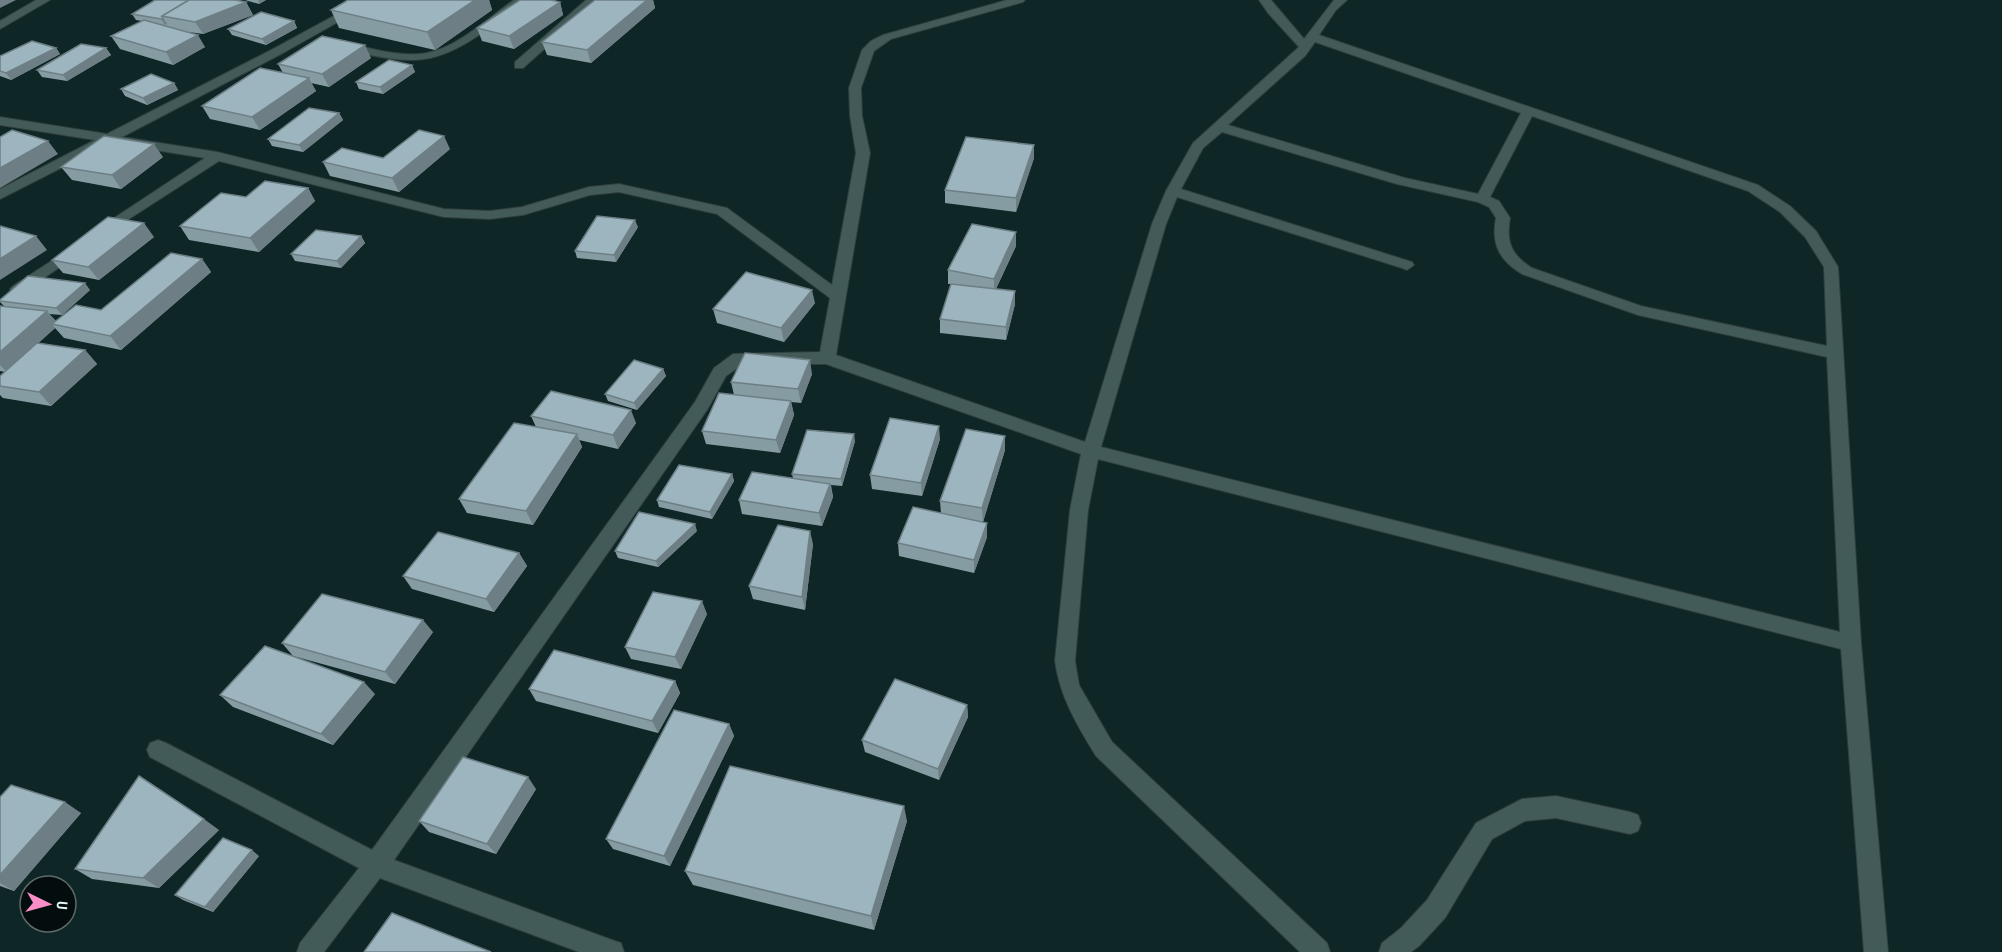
<svg xmlns="http://www.w3.org/2000/svg" width="2002" height="952" viewBox="0 0 2002 952" font-family="'Sofia Sans Condensed',sans-serif">
  <rect width="100%" height="100%" fill="#0e2625"/>
  <g fill="none" stroke-linecap="round" stroke-linejoin="round">
    <!-- minor casing -->
    <g stroke="#2f3e3d" stroke-width="2">
      <g id="minor">
        <path d="M36,0H50L0,29V21Z"/>
        <path d="M363,0H377L283,53L122,137L217,152L444,209L490,211L522,207L589,187L619,184L727,208L832,285L856,153L850,116L849,88L862,50L871,41L883,35L1007,0H1025L1023,2L891,39L874,51L861,88L862,116L870,153L836,355L1085,442L1152,224L1166,191L1193,143L1299,47L1268,13L1259,0H1271L1304,39L1334,0H1347L1336,10L1319,35L1758,185L1790,206L1816,231L1838,267L1861,643L1888,952H1864L1841,649L1098,459L1088,510L1075,661L1079,685L1112,742L1327,943L1330,952H1300L1096,756C1077,725 1060,697 1055,661L1070,510L1081,454L826,364H743L726,376L707,410L394,860L612,940L621,943L624,952H579L380,878L324,952H297L300,943L359,868L150,757L147,750L150,743L158,740L166,743L372,850L695,402L714,368L733,354L820,352L830,298L717,214L619,192L590,195L523,215L490,219L444,217L219,161L101,237L96,236L94,233L96,230L205,158L110,143L0,199V189L95,140L0,125V117L107,134L275,48ZM1315,42L1521,113L1478,194L1405,178L1228,125L1305,56ZM1532,116L1748,191L1780,212L1805,237L1824,267L1827,346L1641,306L1532,268C1511,255 1506,242 1510,218L1499,201L1490,197ZM1222,132L1397,184L1478,202L1489,207L1496,218C1491,244 1499,260 1522,274L1638,315L1827,357L1840,632L1101,447L1166,224L1177,197L1402,268L1407,270L1414,265L1412,262L1181,189L1203,148Z"/>
        <path d="M514,0H527C517,11 501,20 489,28C431,70 410,63 344,50L338,46L344,42C370,48 400,58 427,53C458,47 488,18 514,0Z"/>
        <path d="M586,0H599L523,68H515V62Z"/>
        <path d="M76,245L81,247L83,250L81,253L23,292H13L10,289L13,286Z"/>
        <path d="M1556,796L1630,812L1638,815L1641,823L1638,831L1630,834L1556,818L1525,821L1492,839L1445,918L1419,946L1411,952H1379L1382,943L1401,928L1427,900L1476,823L1522,799Z"/>
      </g>
    </g>
    <!-- minor -->
    <use href="#minor" fill="#425b59" fill-rule="evenodd"/>
  </g>
  <!-- wall -->
  <g fill="#869ca3">
    <path d="M245,0H266L259,4Z"/>
    <path d="M348,0H489L492,10L435,50L339,28L331,10Z"/>
    <path d="M595,0H653L655,8L591,63L547,55L542,42Z"/>
    <path d="M246,2L253,15L203,34L189,32L205,47L173,65L120,49L111,36L142,21L136,20L132,14Z"/>
    <path d="M560,2L563,15L514,49L482,41L477,28Z"/>
    <path d="M294,21L297,28L266,45L232,35L228,29Z"/>
    <path d="M56,48L60,54L11,80L0,76V56Z"/>
    <path d="M106,48L111,55L67,81L42,77L37,70Z"/>
    <path d="M371,58L329,87L311,83L316,91L260,130L210,119L202,106L283,73L278,64Z"/>
    <path d="M412,65L415,72L383,94L359,89L356,82Z"/>
    <path d="M174,83L178,90L147,105L125,96L121,89Z"/>
    <path d="M339,113L343,120L303,152L272,146L268,139Z"/>
    <path d="M450,149L399,192L330,176L323,162L383,158Z"/>
    <path d="M163,157L121,189L72,180L61,167Z"/>
    <path d="M1034,158L1016,212L945,203V190Z"/>
    <path d="M308,188L315,201L259,252L189,240L180,226L246,197Z"/>
    <path d="M638,227L616,262L577,258L575,251Z"/>
    <path d="M361,236L365,243L341,268L295,261L291,254Z"/>
    <path d="M154,237L99,280L63,273L52,260Z"/>
    <path d="M1016,246L996,289L1015,304L1006,340L940,333V319L951,284H948V270Z"/>
    <path d="M202,259L211,272L121,350L64,338L55,328L38,343L85,350L97,364L51,406L3,398L0,395V376L5,372L0,371V306H4L0,302V300L90,290L62,315L49,314L56,321L101,310Z"/>
    <path d="M815,303L784,342L717,323L713,309Z"/>
    <path d="M663,369L666,376L637,410L608,401L605,394Z"/>
    <path d="M812,374L801,403L791,402L794,415L780,453L706,444L702,431L734,395L731,382Z"/>
    <path d="M531,416L636,423L618,449L579,440L582,447L533,525L467,513L459,499L536,427Z"/>
    <path d="M940,439L922,496L872,489L870,475Z"/>
    <path d="M855,441L842,486L831,485L833,497L822,526L742,514L739,500L793,478L792,474Z"/>
    <path d="M1005,450L983,522L958,517L987,537L974,573L899,556L898,543L941,513L940,501Z"/>
    <path d="M732,474L734,481L712,519L659,507L657,500Z"/>
    <path d="M697,531L658,567L618,558L615,551Z"/>
    <path d="M813,544L805,610L753,599L749,586Z"/>
    <path d="M519,553L527,566L494,612L412,589L403,576Z"/>
    <path d="M707,614L681,669L631,659L625,647Z"/>
    <path d="M433,632L395,684L293,656L282,643Z"/>
    <path d="M675,681L680,693L658,733L536,701L529,689Z"/>
    <path d="M375,694L333,745L233,707L220,695Z"/>
    <path d="M967,705L968,717L939,780L865,752L862,740Z"/>
    <path d="M729,724L734,736L670,866L613,849L606,839Z"/>
    <path d="M536,789L496,854L429,832L419,821Z"/>
    <path d="M0,797L81,813L14,891L0,886Z"/>
    <path d="M907,821L874,930L693,885L685,871Z"/>
    <path d="M219,830L159,888L92,879L75,869Z"/>
    <path d="M259,856L213,912L183,900L175,895Z"/>
  </g>
  <!-- shaded-wall -->
  <g fill="#6d7f85">
    <path d="M0,0H16L0,8Z"/>
    <path d="M258,0H266L259,4Z"/>
    <path d="M475,0H489L492,10L435,50L427,32Z"/>
    <path d="M647,0H653L655,8L591,63L587,50Z"/>
    <path d="M246,2L253,15L203,34L195,22Z"/>
    <path d="M560,2L563,15L514,49L509,36Z"/>
    <path d="M163,18L167,24L165,25L161,19Z"/>
    <path d="M294,21L297,28L266,45L262,39Z"/>
    <path d="M198,35L205,47L173,65L166,52Z"/>
    <path d="M365,45L371,58L329,87L322,74Z"/>
    <path d="M56,48L60,54L11,80L6,73Z"/>
    <path d="M106,48L111,55L67,81L63,75Z"/>
    <path d="M412,65L415,72L383,94L380,87Z"/>
    <path d="M309,78L316,91L260,130L252,117Z"/>
    <path d="M174,83L178,90L147,105L143,98Z"/>
    <path d="M339,113L343,120L303,152L299,145Z"/>
    <path d="M444,136L450,149L399,192L392,178Z"/>
    <path d="M48,141L58,154L0,188V168Z"/>
    <path d="M154,144L163,157L121,189L112,175Z"/>
    <path d="M1034,145V158L1016,212V198Z"/>
    <path d="M308,188L315,201L259,252L250,238Z"/>
    <path d="M635,220L638,227L616,262L614,255Z"/>
    <path d="M144,223L154,237L99,280L88,267Z"/>
    <path d="M1016,232V246L994,293V279Z"/>
    <path d="M36,236L47,250L0,280V259Z"/>
    <path d="M361,236L365,243L341,268L337,261Z"/>
    <path d="M202,259L211,272L121,350L110,336Z"/>
    <path d="M85,283L90,290L62,315L56,308Z"/>
    <path d="M812,290L815,303L784,342L781,328Z"/>
    <path d="M1015,291V304L1006,340V327Z"/>
    <path d="M47,311L59,325L52,324L55,328L7,372L0,365V352Z"/>
    <path d="M85,350L97,364L51,406L39,392Z"/>
    <path d="M810,360L812,374L801,403L798,389Z"/>
    <path d="M663,369L666,376L637,410L634,403Z"/>
    <path d="M791,401L794,415L780,453L776,440Z"/>
    <path d="M631,410L636,423L618,449L613,435Z"/>
    <path d="M939,426L940,439L922,496L921,483Z"/>
    <path d="M577,434L582,447L533,525L526,511Z"/>
    <path d="M854,434L855,441L842,486L841,479Z"/>
    <path d="M1005,436V450L983,522L982,508Z"/>
    <path d="M732,474L734,481L712,519L710,512Z"/>
    <path d="M830,484L833,497L822,526L819,513Z"/>
    <path d="M987,523V537L974,573V560Z"/>
    <path d="M695,524L697,531L658,567L656,561Z"/>
    <path d="M810,531L813,544L805,610L802,597Z"/>
    <path d="M519,553L527,566L494,612L486,599Z"/>
    <path d="M702,601L707,614L681,669L675,657Z"/>
    <path d="M423,620L433,632L395,684L385,672Z"/>
    <path d="M675,681L680,693L658,733L652,721Z"/>
    <path d="M364,682L375,694L333,745L321,734Z"/>
    <path d="M967,705L968,717L939,780L938,769Z"/>
    <path d="M729,724L734,736L670,866L664,856Z"/>
    <path d="M528,777L536,789L496,854L487,844Z"/>
    <path d="M65,802L81,813L14,891L0,883V875Z"/>
    <path d="M904,806L907,821L874,930L871,916Z"/>
    <path d="M204,819L219,830L159,888L143,878Z"/>
    <path d="M252,850L259,856L213,912L205,907Z"/>
  </g>
  <!-- building -->
  <g fill="#9cb5be" stroke="#6d7f85" stroke-width="1.5">
    <path d="M155,0H189L162,16L163,18L161,19L132,14Z"/>
    <path d="M189,0H235L246,2L195,22L162,16Z"/>
    <path d="M348,0H475L427,32L331,10Z"/>
    <path d="M520,0H551L560,2L509,36L477,28Z"/>
    <path d="M595,0H647L587,50L542,42Z"/>
    <path d="M261,12L294,21L262,39L228,29Z"/>
    <path d="M144,20L198,35L166,52L111,36Z"/>
    <path d="M322,36L365,45L322,74L278,64Z"/>
    <path d="M32,41L56,48L6,73L0,71V56Z"/>
    <path d="M81,44L106,48L63,75L37,70Z"/>
    <path d="M389,60L412,65L380,87L356,82Z"/>
    <path d="M260,68L309,78L252,117L202,106Z"/>
    <path d="M151,74L174,83L143,98L121,89Z"/>
    <path d="M309,108L339,113L299,145L268,139Z"/>
    <path d="M12,130L48,141L0,168V137Z"/>
    <path d="M419,130L444,136L392,178L323,162L342,148L383,158Z"/>
    <path d="M104,136L154,144L112,175L61,167Z"/>
    <path d="M966,137L1034,145L1016,198L945,190Z"/>
    <path d="M265,181L308,188L250,238L180,226L221,193L246,197Z"/>
    <path d="M597,216L635,220L614,255L575,251Z"/>
    <path d="M108,217L144,223L88,267L52,260Z"/>
    <path d="M972,224L1016,232L994,279L948,270Z"/>
    <path d="M0,226L36,236L0,259Z"/>
    <path d="M316,230L361,236L337,261L291,254Z"/>
    <path d="M171,253L202,259L110,336L52,324L76,305L101,310Z"/>
    <path d="M746,272L812,290L781,328L713,309Z"/>
    <path d="M28,276L85,283L56,308L0,301V300Z"/>
    <path d="M951,284L1015,291L1006,327L940,319Z"/>
    <path d="M0,306L47,311L0,352Z"/>
    <path d="M37,343L85,350L39,392L0,386V376Z"/>
    <path d="M745,353L810,360L798,389L731,382Z"/>
    <path d="M634,360L663,369L634,403L605,394Z"/>
    <path d="M551,391L631,410L613,435L531,416Z"/>
    <path d="M719,393L791,401L776,440L702,431Z"/>
    <path d="M890,418L939,426L921,483L870,475Z"/>
    <path d="M514,423L577,434L526,511L459,499Z"/>
    <path d="M966,429L1005,436L982,508L940,501Z"/>
    <path d="M807,430L854,434L841,479L792,474Z"/>
    <path d="M679,465L732,474L710,512L657,500Z"/>
    <path d="M752,472L830,484L819,513L739,500Z"/>
    <path d="M913,507L987,523L974,560L898,543Z"/>
    <path d="M639,512L695,524L656,561L615,551Z"/>
    <path d="M778,525L810,531L802,597L749,586Z"/>
    <path d="M438,532L519,553L486,599L403,576Z"/>
    <path d="M653,592L702,601L675,657L625,647Z"/>
    <path d="M322,594L423,620L385,672L282,643Z"/>
    <path d="M265,646L364,682L321,734L220,695Z"/>
    <path d="M554,650L675,681L652,721L529,689Z"/>
    <path d="M895,679L967,705L938,769L862,740Z"/>
    <path d="M674,710L729,724L664,856L606,839Z"/>
    <path d="M463,757L528,777L487,844L419,821Z"/>
    <path d="M730,766L904,806L871,916L685,871Z"/>
    <path d="M139,776L204,819L143,878L75,869Z"/>
    <path d="M11,785L65,802L0,875V797Z"/>
    <path d="M223,838L252,850L205,907L175,895Z"/>
    <path d="M392,913L491,952H364Z"/>
  </g>
  <!-- north arrow -->
  <g transform="translate(48 904) rotate(95)"><circle r="28" fill="#040d0d" stroke="#606b6b" stroke-width="1.5"/>
  <path d="M0-4.5L10 22L0 15L-10 22Z" fill="#fa8fc7"/>
  <text y="-9" font-size="16" font-weight="bold" text-anchor="middle" fill="#eaf9f7">U</text>
  </g>
</svg>
